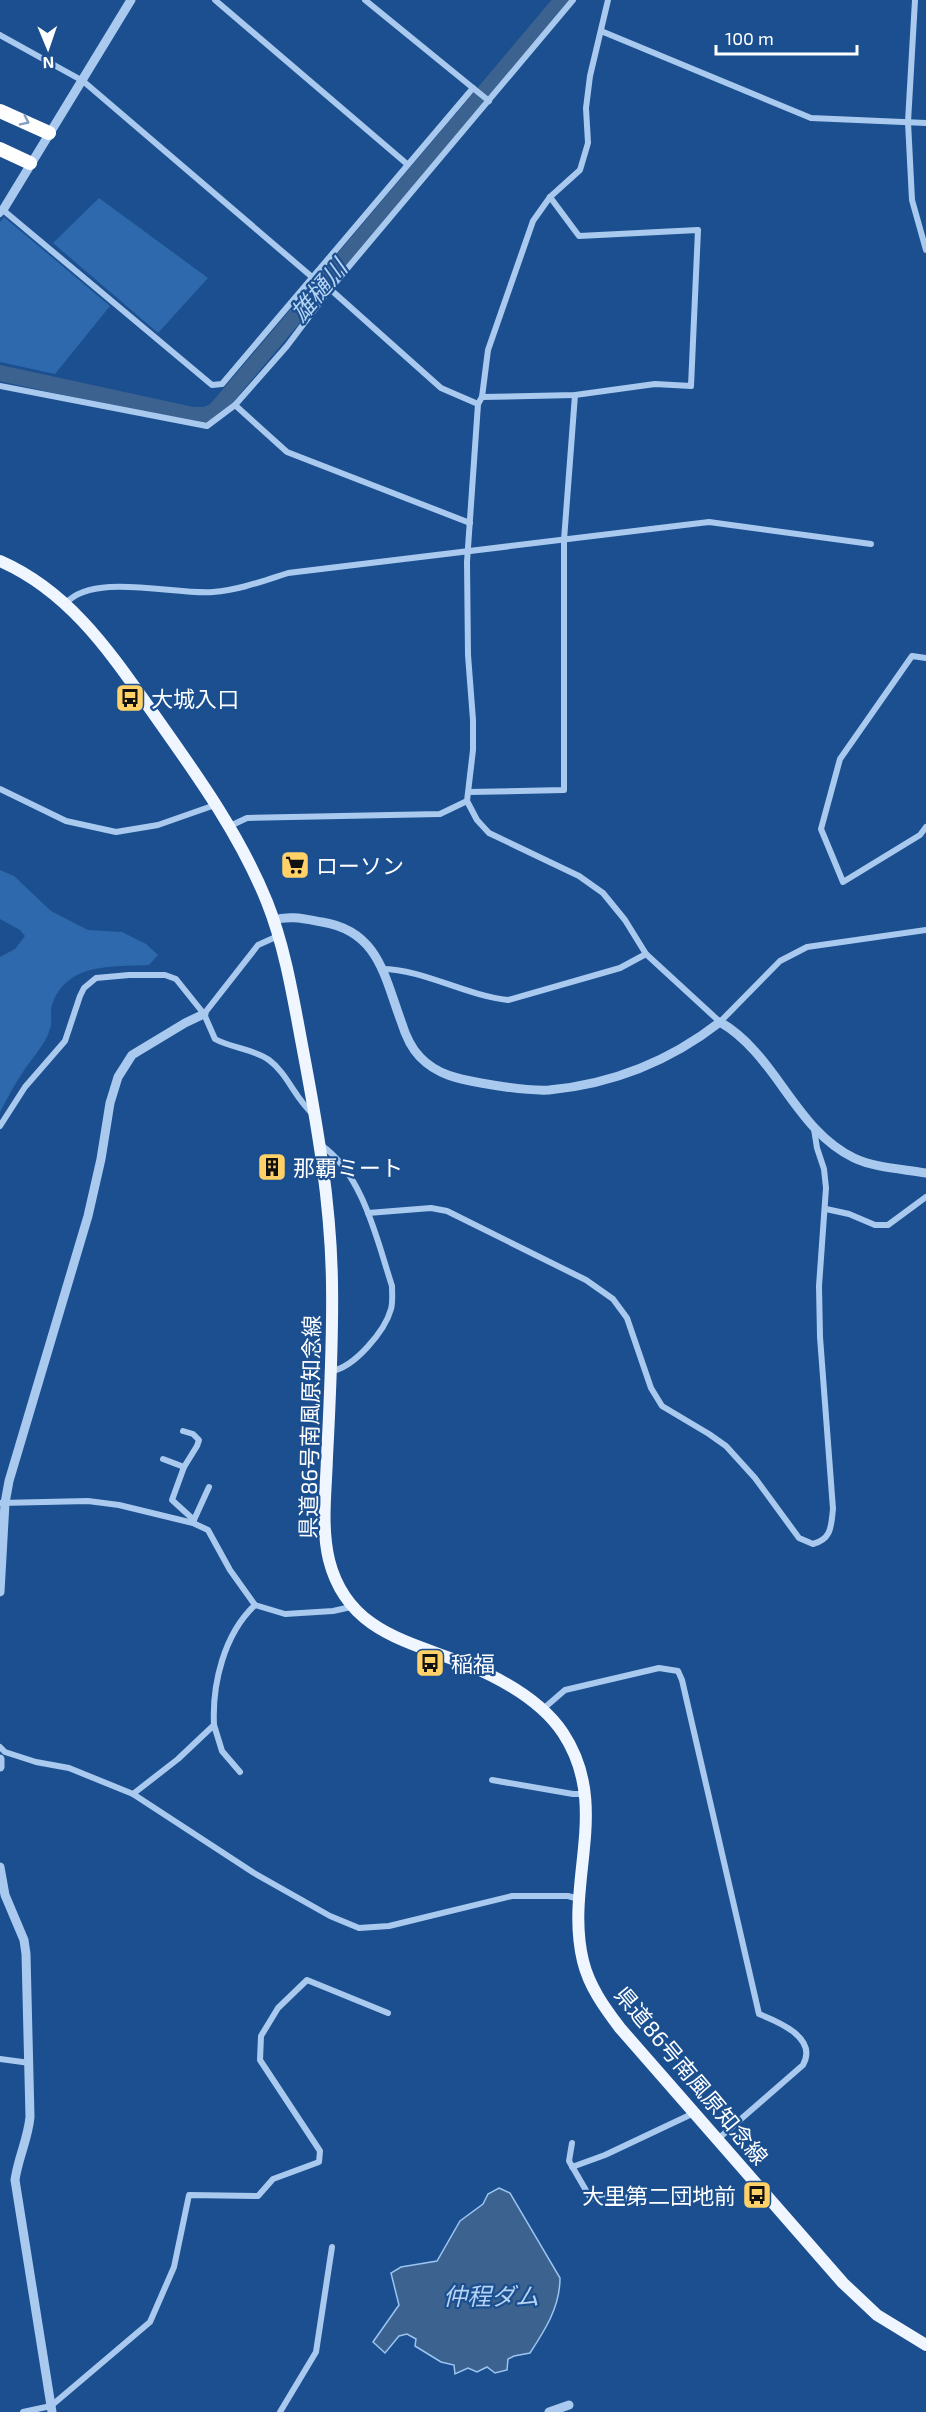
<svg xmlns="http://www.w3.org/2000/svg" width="926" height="2412" viewBox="0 0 926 2412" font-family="'Exo 2','Noto Sans JP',sans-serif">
  <rect width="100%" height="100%" fill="#1b4f8f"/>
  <!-- green -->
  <g fill="#2e69ad">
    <path d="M99,198L208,278L158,333L53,243Z"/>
    <path d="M4,217L110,306L55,374L0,362V222Z"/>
    <path d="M0,870L14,876L51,911L88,930L122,932L146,944L158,955L149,965C114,967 69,962 53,1002C49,1011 53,1021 50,1029C46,1044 31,1059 23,1072C14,1085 7,1099 0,1112V957L15,949L25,936L20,930L0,919Z"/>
  </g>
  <!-- water -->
  <path fill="#3c6290" stroke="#9cc4f0" stroke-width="1.5" d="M499,2188L510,2193L560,2278C560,2307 545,2330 530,2353L514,2356L508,2359L507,2370L495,2373L487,2367L477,2372L468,2368L455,2374L454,2365L441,2362L415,2346L416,2339L407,2334L399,2336L385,2353L373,2342L399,2305L391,2273L401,2267L437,2261L460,2221L483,2204L488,2194Z"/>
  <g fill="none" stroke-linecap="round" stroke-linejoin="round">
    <!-- river -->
    <path stroke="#3c6290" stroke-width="16" d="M0,373L193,415H205L215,411L562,0"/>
    <!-- minor -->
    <g stroke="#a9c9ee" stroke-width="6">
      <path d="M215,0L407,164"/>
      <path d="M365,0L489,101"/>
      <path d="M608,0L590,76L586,108L588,143L580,170L550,197L533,221L488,350L482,397L478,404L467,562L468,655L473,720V750L467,801L477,820L489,833L579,876L603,893L625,920L646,954L720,1022L780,961L807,947L926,930"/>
      <path d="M915,0L908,122L912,200L926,250"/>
      <path d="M601,31L811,118L926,123"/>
      <path d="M0,35L83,81L312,277L330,289L441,388L478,404"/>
      <path d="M0,214L3,210L212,385L222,384L473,88"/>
      <path d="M0,386L207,426L235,405L287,346L330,289L573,0"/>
      <path d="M482,397L575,395L655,384L691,386L698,230L579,236L550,197"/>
      <path d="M235,405L287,452L470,523"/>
      <path d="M66,603C94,572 174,595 213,592C239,590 263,581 288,573L709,522L871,544"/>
      <path d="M926,658L912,656L840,759L821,829L843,882L920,835L926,827"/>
      <path d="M0,789L66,821L116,832L158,825L215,805"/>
      <path d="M469,792L564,790V540L575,395"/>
      <path d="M230,826L247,818L440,814L467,801"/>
      <path d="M382,969C422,969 467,996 508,1000L620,968L646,954"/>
      <path d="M204,1014L258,945L278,936"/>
      <path d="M0,1126L25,1087L65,1041L80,996L84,988L96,978L129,975H165L176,979L204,1014L215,1039C231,1048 254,1049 269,1060C288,1074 295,1099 314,1115"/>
      <path d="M321,1145C363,1174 377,1240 392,1286C392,1294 393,1302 391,1309C385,1331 354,1368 331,1371"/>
      <path d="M826,1209L849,1214L875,1225H888L926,1197"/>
      <path d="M368,1213L431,1208L447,1211L586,1280L613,1299L627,1318L651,1388L662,1406L709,1434L726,1446L755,1478L799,1538L813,1544C832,1539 831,1526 833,1509L820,1337L819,1286L826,1188L824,1169L817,1148L814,1129"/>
      <path d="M183,1431L193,1434L199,1440L197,1446L184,1467L172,1500L194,1520"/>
      <path d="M163,1459L184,1467"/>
      <path d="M0,1503L88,1501L119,1505L193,1523L208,1530L230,1570L255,1605L285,1614L333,1611L351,1607"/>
      <path d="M193,1522L209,1487"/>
      <path d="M543,1709L565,1690L659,1668L678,1671L682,1680L759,2014C779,2022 818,2038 803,2065L718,2139"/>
      <path d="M214,1725L222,1751L240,1772"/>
      <path d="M0,1747L5,1752L36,1762L69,1768L133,1794L254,1873L330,1916L359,1928L389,1926L512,1896H568L579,1899"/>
      <path d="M492,1780L573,1794H586"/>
      <path d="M133,1794L178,1759L214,1725C212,1684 224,1634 255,1605"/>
      <path d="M0,2059L30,2063"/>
      <path d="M572,2143L569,2161L591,2199L603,2194C623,2196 616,2206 636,2192"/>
      <path d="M572,2167L605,2155L694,2113"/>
      <path d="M23,2412L51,2406L150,2322L174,2267L189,2195L258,2196L273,2179L319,2162L320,2151L260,2060L261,2036L278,2008L307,1980L388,2013"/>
      <path d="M280,2412L316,2352L332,2247"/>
    </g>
    <!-- tertiary -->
    <g stroke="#a9c9ee" stroke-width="9">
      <path d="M3,210L131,0"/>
      <path d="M273,920C290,915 305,919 322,922C378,931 384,975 401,1021C405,1034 410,1047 420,1057C437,1075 459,1079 481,1083C503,1087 527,1091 549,1090C613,1084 670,1061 720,1022C777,1055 794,1129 854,1158C875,1168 903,1169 926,1173"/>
      <path d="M0,1592L5,1503L9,1481L88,1216L101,1159L110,1103L118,1077L132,1055L185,1023L204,1014"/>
      <path d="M0,1759V1767"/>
      <path d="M0,1867L5,1895L24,1940L26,1954L30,2117C28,2139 18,2158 15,2180L52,2412"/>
      <path d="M549,2412L569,2405"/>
    </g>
    <!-- primary -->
    <path stroke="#f0f6ff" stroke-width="12" d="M0,561C66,590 106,646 146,703C191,767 238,830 267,902C285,947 293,997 302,1045C317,1124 331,1203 332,1284C333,1342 330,1399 327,1457C326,1491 321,1526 329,1560C347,1631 407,1641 466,1664C502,1679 541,1700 563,1733C612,1807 564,1883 583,1961C589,1986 604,2007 620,2028L843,2283L877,2315L926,2345"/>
    <!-- motorway -->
    <g stroke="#fff" stroke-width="14">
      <path d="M0,111L49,133"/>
      <path d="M0,149L30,163"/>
    </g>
  </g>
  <!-- one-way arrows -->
  <defs><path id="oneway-chevron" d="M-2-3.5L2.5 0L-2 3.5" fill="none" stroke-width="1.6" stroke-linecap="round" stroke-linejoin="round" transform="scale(1.5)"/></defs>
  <use stroke="#829ec1" href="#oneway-chevron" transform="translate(25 121) rotate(26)"/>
  <!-- icons -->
  <defs>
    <g id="bus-square" transform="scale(1.5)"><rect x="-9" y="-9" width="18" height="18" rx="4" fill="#ffd166" stroke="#1b4f8f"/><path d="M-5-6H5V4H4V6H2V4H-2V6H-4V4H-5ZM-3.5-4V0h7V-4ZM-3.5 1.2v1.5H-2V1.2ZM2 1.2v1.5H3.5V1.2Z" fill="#111"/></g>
    <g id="supermarket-square" transform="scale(1.5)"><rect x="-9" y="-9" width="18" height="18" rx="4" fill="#ffd166" stroke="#1b4f8f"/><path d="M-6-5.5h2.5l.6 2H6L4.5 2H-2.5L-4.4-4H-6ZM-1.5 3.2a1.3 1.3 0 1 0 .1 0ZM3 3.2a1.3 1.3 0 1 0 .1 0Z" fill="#111"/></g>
    <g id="building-square" transform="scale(1.5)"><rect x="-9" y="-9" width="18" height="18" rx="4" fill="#ffd166" stroke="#1b4f8f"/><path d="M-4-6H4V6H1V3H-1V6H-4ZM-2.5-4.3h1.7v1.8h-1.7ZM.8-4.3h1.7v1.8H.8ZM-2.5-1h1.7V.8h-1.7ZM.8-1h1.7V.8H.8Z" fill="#111"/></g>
  </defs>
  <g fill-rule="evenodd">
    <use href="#bus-square" x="130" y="698"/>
    <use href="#supermarket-square" x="295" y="865"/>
    <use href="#building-square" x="272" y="1167"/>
    <use href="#bus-square" x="430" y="1663"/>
    <use href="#bus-square" x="757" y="2195"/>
  </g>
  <g text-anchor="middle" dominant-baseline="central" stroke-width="4.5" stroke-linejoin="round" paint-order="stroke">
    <!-- poi labels -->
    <g font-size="22" fill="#fff" stroke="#1b4f8f" text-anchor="start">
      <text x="151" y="698">大城入口</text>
      <text x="316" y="865">ローソン</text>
      <text x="293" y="1167">那覇ミート</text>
      <text x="451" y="1663">稲福</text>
      <text x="736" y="2195" text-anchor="end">大里第二団地前</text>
    </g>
    <!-- street labels -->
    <g font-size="22" fill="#fff" stroke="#1b4f8f">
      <text transform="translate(309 1427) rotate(-89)">県道86号南風原知念線</text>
      <text transform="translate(692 2075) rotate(50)">県道86号南風原知念線</text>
    </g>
    <!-- water labels -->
    <g font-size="24" font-style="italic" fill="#b5d3f5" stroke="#1b4f8f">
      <text transform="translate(318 290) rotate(-50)">雄樋川</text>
      <text x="491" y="2295">仲程ダム</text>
    </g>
  </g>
  <!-- north arrow -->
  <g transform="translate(48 48) rotate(178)" stroke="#1b4f8f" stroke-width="4.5" paint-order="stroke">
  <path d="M0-4.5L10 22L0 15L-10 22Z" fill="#ffffff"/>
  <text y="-9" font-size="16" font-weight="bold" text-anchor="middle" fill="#ffffff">N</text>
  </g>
  <!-- scale -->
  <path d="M716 45v9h141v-9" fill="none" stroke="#ffffff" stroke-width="3"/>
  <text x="725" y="45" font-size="18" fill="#ffffff" stroke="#1b4f8f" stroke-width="4.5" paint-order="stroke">100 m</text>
</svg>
